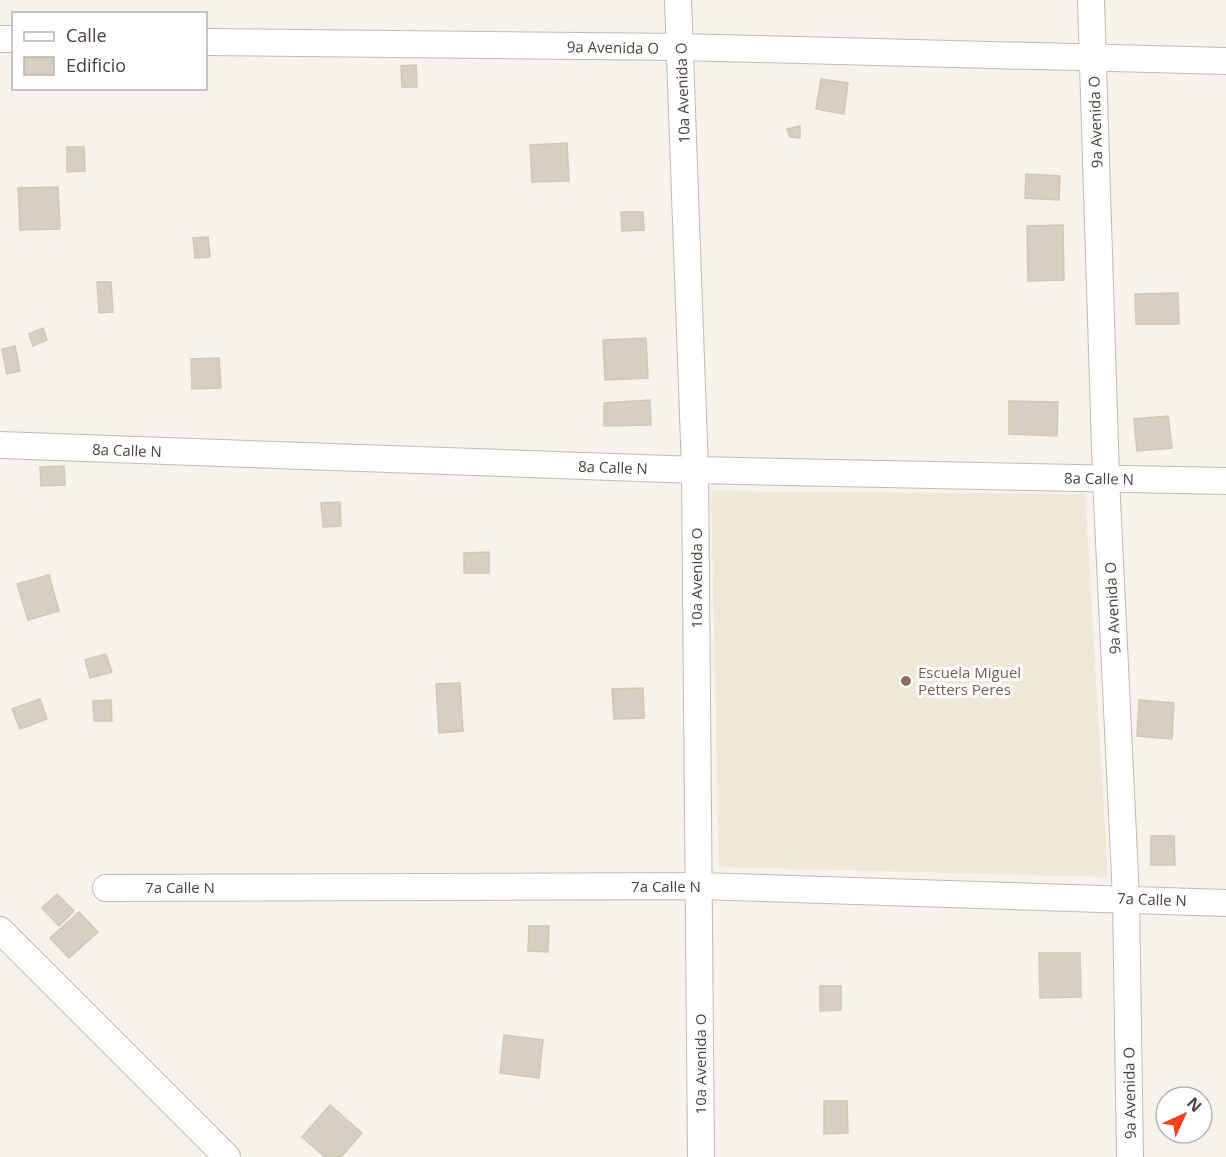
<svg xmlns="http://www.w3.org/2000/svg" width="1226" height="1157" viewBox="0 0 1226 1157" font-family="'Open Sans',sans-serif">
  <rect width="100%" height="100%" fill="#f6f3ec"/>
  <!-- education -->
  <path fill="#efe8d6" d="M711,491L1085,494L1108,877L719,867Z"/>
  <!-- building -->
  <g fill="#d8cfc1" stroke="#d3c7b4" stroke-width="1.5">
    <path d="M416,65L417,87H402L401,66Z"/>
    <path d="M821,79L848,83L844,114L816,109Z"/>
    <path d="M800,126V138L790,137L787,129Z"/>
    <path d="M567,143L569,181L532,182L530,145Z"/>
    <path d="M67,147H84L85,171L67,172Z"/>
    <path d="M1026,174L1060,176L1059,200L1025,198Z"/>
    <path d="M58,187L60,229L20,230L18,188Z"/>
    <path d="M621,212H643L644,230L622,231Z"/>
    <path d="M1063,225L1064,280L1028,281L1027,226Z"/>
    <path d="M208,237L210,257L195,258L193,238Z"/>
    <path d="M97,282H111L113,312L99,313Z"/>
    <path d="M1178,293L1179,324H1136L1135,294Z"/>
    <path d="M43,328L47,340L33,346L29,334Z"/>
    <path d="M646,338L648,378L605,380L603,340Z"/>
    <path d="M15,346L20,371L7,374L2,349Z"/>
    <path d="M219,358L221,388L192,389L191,359Z"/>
    <path d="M650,400L651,425L604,426V403Z"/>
    <path d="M1009,401L1058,402L1057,436L1009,434Z"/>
    <path d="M1168,416L1172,448L1137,451L1134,419Z"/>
    <path d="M64,466L65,485L41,486L40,467Z"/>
    <path d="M340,502L341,526L323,527L321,503Z"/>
    <path d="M489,552V573H464V553Z"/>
    <path d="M49,575L59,611L28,620L17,584Z"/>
    <path d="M106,654L112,672L90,678L85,660Z"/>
    <path d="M460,683L463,731L439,733L436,684Z"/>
    <path d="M643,688L644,718L614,719L612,689Z"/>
    <path d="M40,699L47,719L20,729L12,709Z"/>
    <path d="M111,700L112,721H94L93,701Z"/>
    <path d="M1139,700L1174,703L1172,739L1137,736Z"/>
    <path d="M1151,836H1174L1175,865H1151Z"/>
    <path d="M57,894L74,911L59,926L42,908Z"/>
    <path d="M79,912L98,932L69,958L50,938Z"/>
    <path d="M529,926H549L548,952L528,951Z"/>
    <path d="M1039,953H1080L1081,997L1040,998Z"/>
    <path d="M820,986H841V1010L820,1011Z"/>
    <path d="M504,1035L543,1040L539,1078L500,1073Z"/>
    <path d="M824,1101H847L848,1133L824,1134Z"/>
    <path d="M330,1105L362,1133L341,1157H325L302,1137Z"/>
  </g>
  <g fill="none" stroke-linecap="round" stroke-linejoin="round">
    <!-- street casing -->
    <g stroke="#c2bbae" stroke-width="28">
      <g id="street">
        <path d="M678,0L695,470L701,1157"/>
        <path d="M1091,0L1106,478L1126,898L1130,1157"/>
        <path d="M0,39H14"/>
        <path d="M206,42L680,47L1226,61"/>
        <path d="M0,445L695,470L1226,481"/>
        <path d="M106,888L699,886L1226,903"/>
        <path d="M0,930L227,1157"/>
      </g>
    </g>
    <!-- street -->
    <use href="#street" stroke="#fff" stroke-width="26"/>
  </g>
  <!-- markers -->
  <circle fill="#8d6e63" stroke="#fff" stroke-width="2" cx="906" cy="681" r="6"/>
  <g text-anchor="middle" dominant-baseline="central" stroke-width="6" stroke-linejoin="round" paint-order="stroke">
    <!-- street labels -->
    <g font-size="15" fill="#4b4439" stroke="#fff">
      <text transform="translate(613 47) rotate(1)">9a Avenida O</text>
      <text transform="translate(682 93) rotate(-92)">10a Avenida O</text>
      <text transform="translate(1095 122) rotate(-92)">9a Avenida O</text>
      <text transform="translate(127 450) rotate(2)">8a Calle N</text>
      <text transform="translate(613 467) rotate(2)">8a Calle N</text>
      <text transform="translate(1099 478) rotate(1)">8a Calle N</text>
      <text transform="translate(696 578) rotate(-90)">10a Avenida O</text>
      <text transform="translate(1112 608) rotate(-93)">9a Avenida O</text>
      <text x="666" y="886">7a Calle N</text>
      <text x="180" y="887">7a Calle N</text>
      <text transform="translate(1152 899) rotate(2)">7a Calle N</text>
      <text transform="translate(700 1064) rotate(-90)">10a Avenida O</text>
      <text transform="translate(1129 1093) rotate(-91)">9a Avenida O</text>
    </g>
    <!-- education labels -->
    <g font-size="15" fill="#785e54" stroke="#fff" text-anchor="start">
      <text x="918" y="672">Escuela Miguel<tspan x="918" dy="17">Petters Peres</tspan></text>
    </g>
  </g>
  <!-- legend -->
  <rect x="12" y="12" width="195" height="78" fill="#ffffff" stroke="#b7b4b0" stroke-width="1.5"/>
  <rect x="24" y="32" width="30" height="9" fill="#ffffff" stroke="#b7b4b0" stroke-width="1.5"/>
  <text x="66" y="42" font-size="18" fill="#4b4439">Calle</text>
  <rect x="24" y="57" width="30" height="18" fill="#d8cfc1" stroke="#b7b4b0" stroke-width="1.5"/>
  <text x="66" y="72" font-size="18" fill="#4b4439">Edificio</text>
  <!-- north arrow -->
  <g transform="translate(1184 1115) rotate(45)"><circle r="28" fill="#ffffff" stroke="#b7b4b0" stroke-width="1.5"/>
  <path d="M0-4.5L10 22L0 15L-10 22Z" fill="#fc3f1d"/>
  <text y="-9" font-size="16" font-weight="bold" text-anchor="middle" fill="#4b4439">N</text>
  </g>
</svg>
